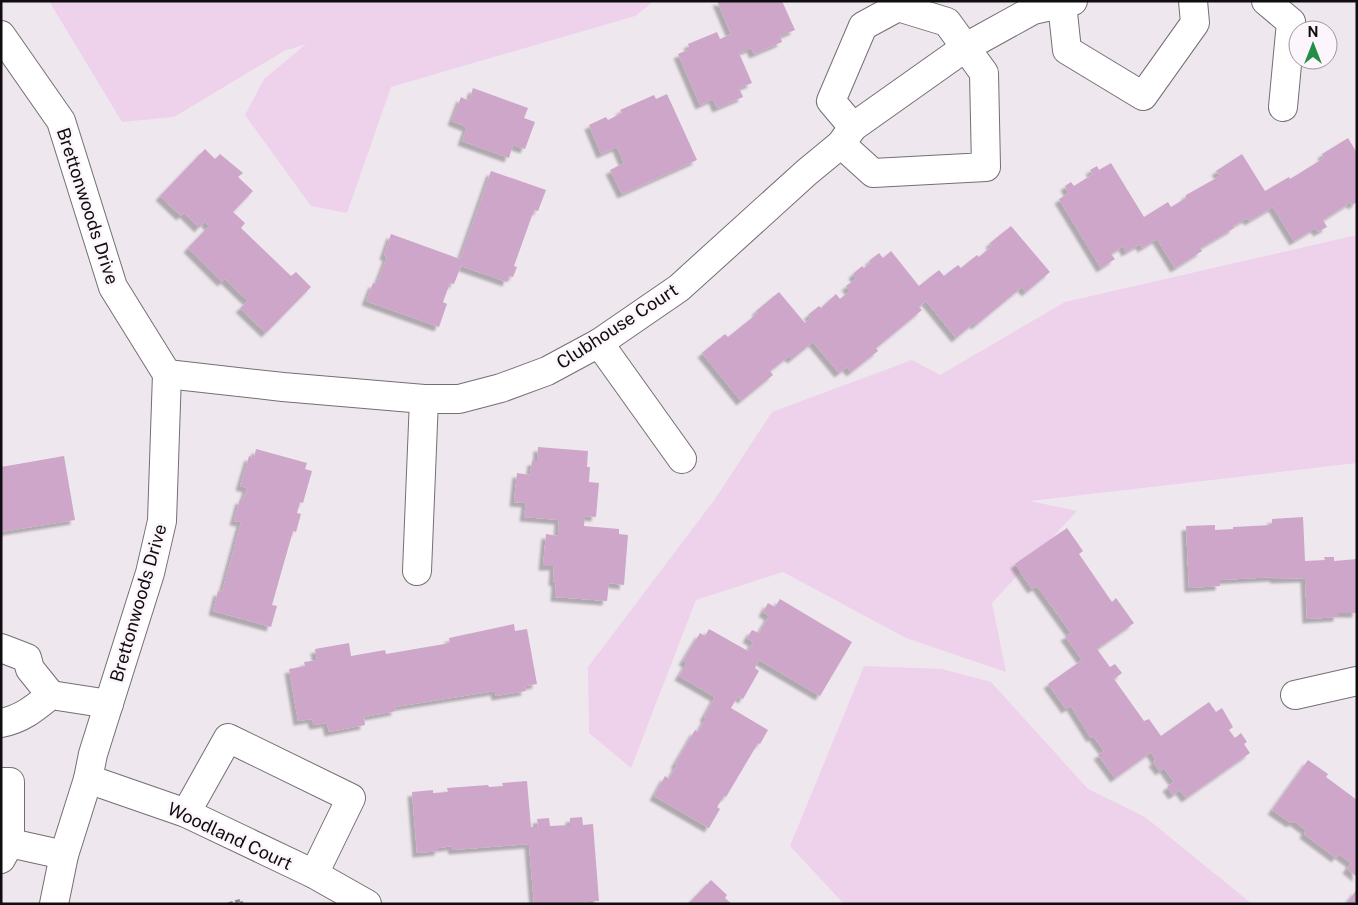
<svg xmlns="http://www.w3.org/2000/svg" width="1358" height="905" viewBox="0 0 1358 905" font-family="'Public Sans',sans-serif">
  <defs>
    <filter id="shadow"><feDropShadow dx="-4.5" dy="4.5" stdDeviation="1" flood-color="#0004"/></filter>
  </defs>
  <rect width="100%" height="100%" fill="#efe7ee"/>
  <!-- green -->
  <g fill="#eed1eb">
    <path d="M49,1H654L635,16L391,87L347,213L311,206L245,115L264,79L306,44L284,51L174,117L122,122Z"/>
    <path d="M1357,235V463L1030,501L1077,511L992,603L1006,672L906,638L783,572L696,600L631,768L589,733L588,667L715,499L772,412L912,360L940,375L1065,302Z"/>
    <path d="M864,666L942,669L991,682L1088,789L1145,817L1252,904H844L790,846Z"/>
  </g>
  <!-- building -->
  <g fill="#cda6c9" filter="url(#shadow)">
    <path d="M717,1H782L795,30L780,36L782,42L754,54L751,48L739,53L752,83L739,88L743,97L717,108L713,99L700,105L678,54L690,49L688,44L717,32L720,39L731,34Z"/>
    <path d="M473,88L528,108L524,118L535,122L525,149L513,145L509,158L462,141L467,127L452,121L461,97L469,101Z"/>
    <path d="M667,94L697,160L622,194L610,170L624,163L617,147L601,154L589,125L606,117L608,120L622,113L620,110L654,95L656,99Z"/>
    <path d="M1348,138L1357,153V202L1352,205L1351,202L1323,220L1327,227L1318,232L1315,228L1294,241L1273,207L1249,221L1247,218L1233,226L1234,228L1200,248L1202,251L1175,268L1157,239L1142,248L1140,244L1126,252L1123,246L1111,254L1115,259L1101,268L1059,199L1069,193L1065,186L1071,182L1074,186L1093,174L1090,170L1097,166L1099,170L1111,163L1144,217L1168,202L1171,207L1186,198V195L1220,176L1216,171L1242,154L1265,191L1289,177L1290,179L1324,158L1322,154Z"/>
    <path d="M205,149L215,159L220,154L243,173L238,177L253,191L233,212L245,223L241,228L291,276L296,272L311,287L266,333L240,308L248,301L225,279L222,282L188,248L209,226L205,221L199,228L184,213L181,216L160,196Z"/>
    <path d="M491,171L546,190L538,211L534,210L514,266L517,267L513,277L509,276L507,282L461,266L454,284L450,283L443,302L447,304L439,327L366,301L373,283L377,284L387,257L384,255L391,234L460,259Z"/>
    <path d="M1011,226L1050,272L1026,292L1022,287L976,325L974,323L956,338L926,301L919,307L922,310L876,348L878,351L851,372L847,367L839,373L813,342L792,359L789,356L770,371L773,375L741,401L702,353L725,334L728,337L758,313L756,311L779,292L805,323L811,318L808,315L819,306L821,308L836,294L840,299L850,291L846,286L856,279L853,274L862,266L864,268L871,263L869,261L879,253L883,258L891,251L919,286L939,270L944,276L958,265L961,268L977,255L979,257L992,246L990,243Z"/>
    <path d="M538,447L588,451L587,467H590L589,482L599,483L596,517L585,516L584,526L619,529V534L628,535L624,585L609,583L607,601L555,597L556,582L553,581L554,566H543L546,534L558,536L559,520L524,517L526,503L514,502L517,473L530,475L532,461H537Z"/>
    <path d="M256,449L307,463L305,469L312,471L303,503L300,502L297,513L301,514L296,532L293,531L272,605L277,606L271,627L213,611L218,591L222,592L241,522L234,521L240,499L243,500L247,488L240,486L249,456L254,458Z"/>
    <path d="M64,456L75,520L1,532V467Z"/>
    <path d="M1303,517L1305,561L1325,560L1324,557H1334V561L1357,559V613H1338V617L1307,619L1305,578L1275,579L1274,577L1220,580V586L1189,588L1186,526L1215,525V530L1233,529V527L1272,525V519Z"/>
    <path d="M1067,528L1083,551L1079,554L1112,602L1116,598L1134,623L1097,649L1110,667L1115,664L1122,673L1114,679L1144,721L1149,719L1161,736L1209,702L1216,712L1222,708L1233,727L1229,730L1235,738L1241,733L1247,742L1244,744L1250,753L1186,798L1180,790L1173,795L1167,787L1174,782L1164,768L1160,771L1153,762L1156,760L1151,752L1115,778L1098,755L1104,751L1093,736L1091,738L1071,706L1066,709L1048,684L1082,660L1065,636L1071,633L1037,586L1032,589L1015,564Z"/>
    <path d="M780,599L852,642L820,696L759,660L755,668L759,671L743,699L738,696L731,708L768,730L760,744L758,743L726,797L724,796L717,807L720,809L709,828L654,796L665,776L669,779L677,765L675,764L695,730L698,732L706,718L704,717L715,697L679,676L687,663L683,661L700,633L705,636L709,629L748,651L753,642L747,638L752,630L759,633L769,616L763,612L768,603L775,607Z"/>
    <path d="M514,624L515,631L527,629L537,684L525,686L526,691L496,696L495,691L395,707L396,711L364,717L365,725L329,732L327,723L314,725L312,719L298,721L289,669L305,666L304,662L317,660L315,649L349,643L351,656L385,650L386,654L450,643L449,638Z"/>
    <path d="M1308,760L1328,774L1326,777L1357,800V877L1347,869L1351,863L1339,854L1336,858L1304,834L1306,830L1294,821L1291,823L1272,810Z"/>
    <path d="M527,781L531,827H538L537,819L549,818L550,826L570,825V818L582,817L583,825L593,824L599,901H589V904H534L529,844L453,850L452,846L439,848V851L417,853L412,792L433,790V793L448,792L447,788L488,785L489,787L503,786L502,783Z"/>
    <path d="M711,880L727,895L725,898L732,904H688Z"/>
    <path d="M1357,889V904H1346Z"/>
  </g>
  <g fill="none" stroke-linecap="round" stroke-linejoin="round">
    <!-- minor casing -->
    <g stroke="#756e74" stroke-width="30">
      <g id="minor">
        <path d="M1266,1L1291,22L1283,107"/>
        <path d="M1062,4L1067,50L1143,96L1195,23L1193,1"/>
        <path d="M1,35L61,121L113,287L167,374L162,521L150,573L93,754L88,779L64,855L54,904"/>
        <path d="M841,144L873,173L986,167L984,73L947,22L898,7L863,26L831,101L853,127"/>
        <path d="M599,343L682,459"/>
        <path d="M167,374L283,387L424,399H459L501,388L547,371L599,343L679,288L807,172L841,144L853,127L966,47L1033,10L1073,1"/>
        <path d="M417,571L424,399"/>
        <path d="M1,648L27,658L30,669L51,695"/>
        <path d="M1295,695L1357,681"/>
        <path d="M1,723C22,719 35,708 51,695L109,704"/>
        <path d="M88,779L186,813L314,874L367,904"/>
        <path d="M1,782H10V843L1,859"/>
        <path d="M186,813L228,738L351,798L314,874"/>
        <path d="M10,843L64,855"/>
      </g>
    </g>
    <!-- path -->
    <path stroke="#928c91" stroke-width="3" stroke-dasharray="5 2.5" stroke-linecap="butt" d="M228,904L241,900L242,904"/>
    <!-- minor -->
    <use href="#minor" stroke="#fff" stroke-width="28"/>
  </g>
  <g text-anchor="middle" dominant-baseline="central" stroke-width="5" stroke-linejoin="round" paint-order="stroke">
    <!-- street labels -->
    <g font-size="18" fill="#0f0d0f" stroke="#fcf5fb">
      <text transform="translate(88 206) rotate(72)">Brettonwoods Drive</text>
      <text transform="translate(617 326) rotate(-33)">Clubhouse Court</text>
      <text transform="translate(138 603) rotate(-74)">Brettonwoods Drive</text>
      <text transform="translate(230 836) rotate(25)">Woodland Court</text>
    </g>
  </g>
  <!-- border -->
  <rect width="1358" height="905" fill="none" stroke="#0f0d0f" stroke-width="5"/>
  <!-- north arrow -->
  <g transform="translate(1313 45)"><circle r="24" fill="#fcf5fb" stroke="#9d989d"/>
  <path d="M0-4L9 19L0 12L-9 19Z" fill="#238e45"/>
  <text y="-8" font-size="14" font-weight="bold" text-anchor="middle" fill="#0f0d0f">N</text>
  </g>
</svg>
